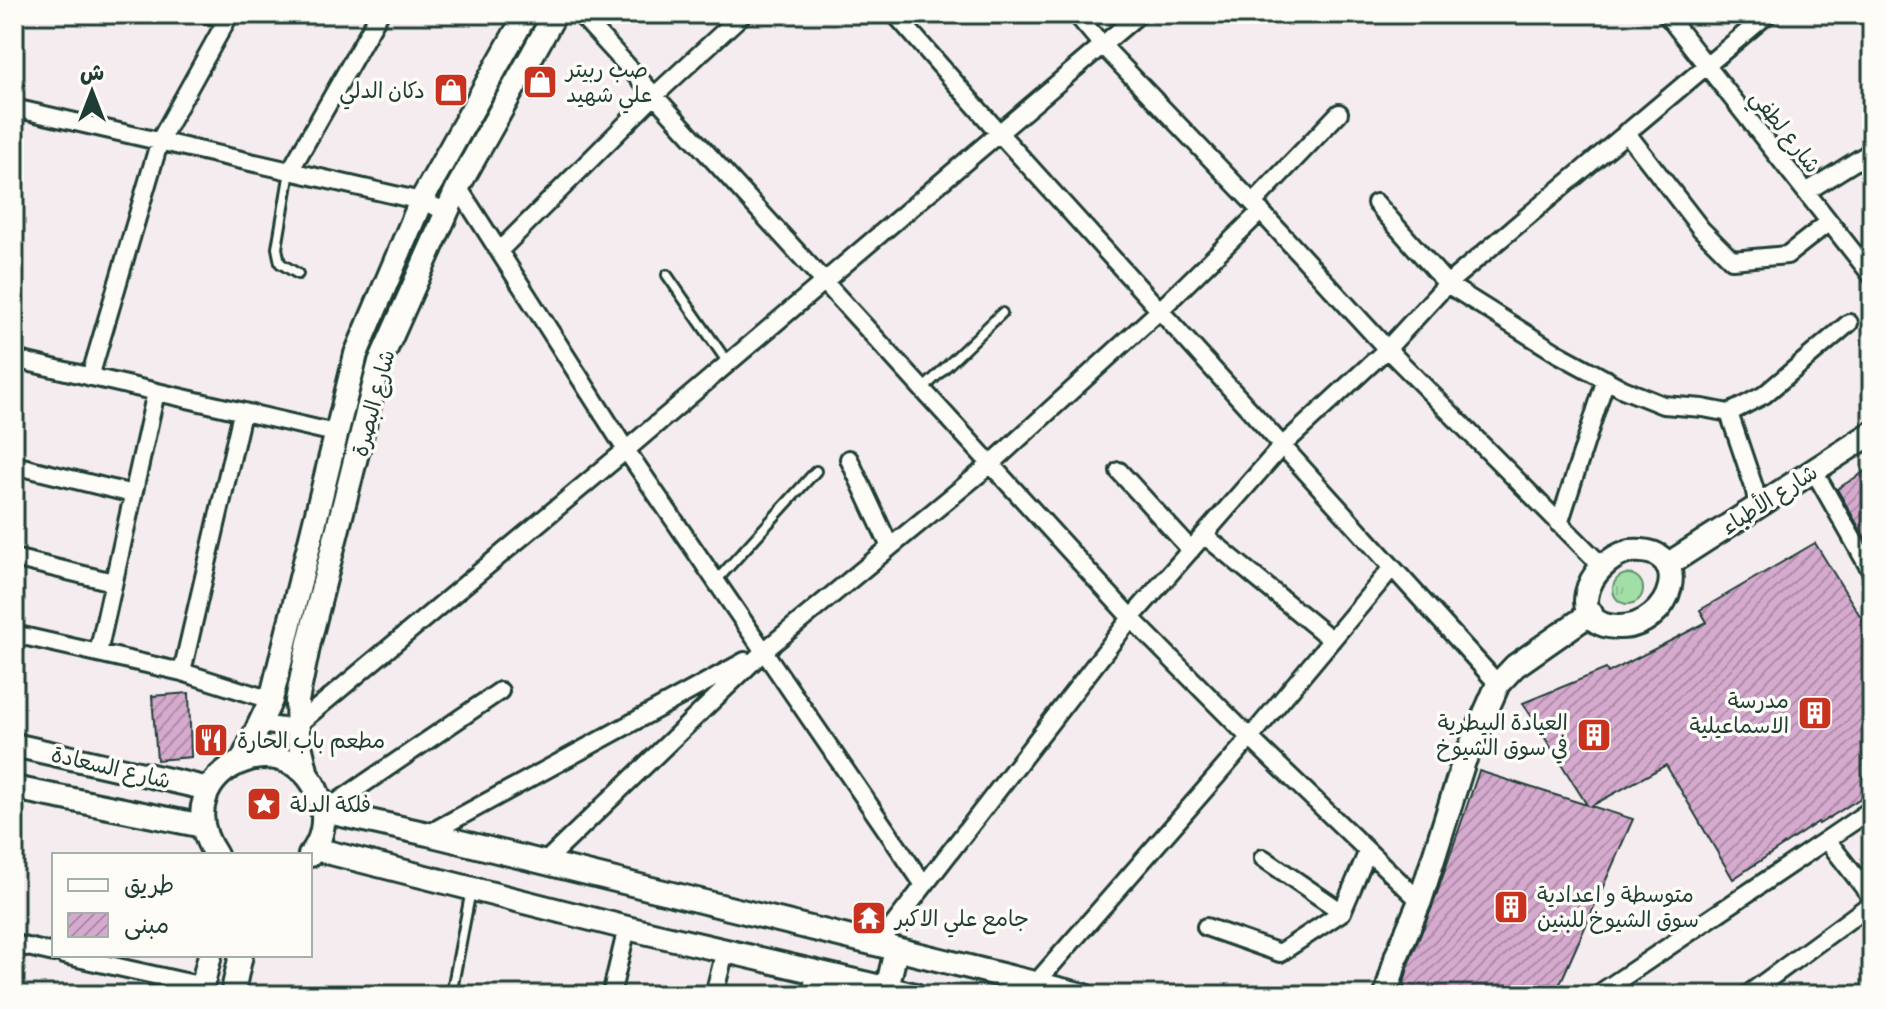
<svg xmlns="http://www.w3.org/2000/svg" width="1886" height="1009" viewBox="0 0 1886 1009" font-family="Pangolin,'Playpen Sans Arabic',sans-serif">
<defs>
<pattern id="grass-tufts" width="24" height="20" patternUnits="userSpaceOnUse" patternTransform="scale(2)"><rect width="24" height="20" fill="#a2dfa6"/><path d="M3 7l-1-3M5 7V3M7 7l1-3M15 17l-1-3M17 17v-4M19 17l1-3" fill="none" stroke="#8bc090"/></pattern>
<pattern id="building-hatch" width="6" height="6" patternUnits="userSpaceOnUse" patternTransform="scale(2)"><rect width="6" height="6" fill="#d6aace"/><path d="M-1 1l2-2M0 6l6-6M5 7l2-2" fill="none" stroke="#ad8ca8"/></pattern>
</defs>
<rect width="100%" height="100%" fill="#f5ecef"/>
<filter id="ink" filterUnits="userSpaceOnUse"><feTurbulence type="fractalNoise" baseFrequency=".0125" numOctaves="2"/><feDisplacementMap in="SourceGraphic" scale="16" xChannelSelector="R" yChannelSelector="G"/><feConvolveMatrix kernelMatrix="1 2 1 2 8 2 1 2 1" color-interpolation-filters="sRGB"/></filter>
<g filter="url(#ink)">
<!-- grass -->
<path fill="url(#grass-tufts)" stroke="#608e6d" stroke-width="2" d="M1613 589a15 15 0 1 1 30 0a15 15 0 1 1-30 0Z"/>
<!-- building -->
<path fill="url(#building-hatch)" stroke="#1f3d34" stroke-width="2" d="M1872,467V550L1837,489Z
M1815,543L1872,635V791L1819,824L1818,822L1733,879L1666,765L1591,806L1633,819L1555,995H1401L1410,960L1433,905L1479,771L1587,805L1523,703L1606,669L1608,673L1707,622L1700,610Z
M189,693L191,757L157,760L152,696Z"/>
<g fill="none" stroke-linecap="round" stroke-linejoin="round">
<!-- lane casing -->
<g stroke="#1f3d34" stroke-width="14">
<path id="lane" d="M290,171L277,248L280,263L298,274
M667,275L728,363
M923,389L1002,313
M716,581L816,471
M451,995L471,890"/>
</g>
<!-- street casing -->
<g stroke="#1f3d34" stroke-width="22">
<path id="street" d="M206,14L227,19
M580,14L1131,618L1250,738L1420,901
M895,14L1000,134L1498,684
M1076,14L1103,46L1253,203L1387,349L1602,566
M1666,14L1872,276
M14,108L421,201L446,211
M1626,132L1701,229L1732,260L1787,255L1829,222
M290,171L379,14
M458,187L626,450L924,885
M1806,192L1872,151
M1253,203L1339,113
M1376,203L1447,284L1557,353L1623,389L1663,405L1703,408L1729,413L1754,487L1758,506
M499,251L654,96L743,14
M14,359L335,433
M90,377L160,140L230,14
M1729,413L1764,395L1849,323
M849,459L890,547
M14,465L133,494
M1119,471L1191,550
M1814,471L1872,573
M1559,524L1606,379
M1204,535L1332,640
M14,558L113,582
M14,634L182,672L271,700
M98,653L156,392
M182,672L242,413
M260,724L281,727L297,725L626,450L1139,14
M324,811L500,691
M428,834L745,661
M1827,840L1872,898
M1263,858L1342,912
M545,862L764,651L991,464L1159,311L1261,211
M1206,927L1280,953L1342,912L1368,851
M14,944L54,953
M878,945L1131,618L1281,447L1387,349L1447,284L1768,14
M64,955L203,986
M1035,984L1250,738L1391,569
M611,995L627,928
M714,995L725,951
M810,995L816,972
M1597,995L1872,809
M1747,995L1872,903"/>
</g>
<!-- secondary casing -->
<g stroke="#1f3d34" stroke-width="28">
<path id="secondary" d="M1630,551C1697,545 1673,628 1618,627C1566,626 1583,564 1630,551Z
M1667,565L1872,433
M14,745L209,789
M243,759L271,700L356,354L421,201L526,14
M307,775L298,736L297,701L309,642L380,362L458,187L555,14
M14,788L203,826
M324,811L428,834L1083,995
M315,849L627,928L915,995
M216,855C159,771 296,712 321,803C326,821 322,841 310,855
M887,989L896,950
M200,995L210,955
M232,995L241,955
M1386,995L1397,955L1420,901L1464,761L1498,684L1515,666L1591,613"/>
</g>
<!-- lane -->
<use href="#lane" stroke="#fdfcf7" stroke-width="8"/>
<!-- street -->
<use href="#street" stroke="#fdfcf7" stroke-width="16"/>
<!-- secondary -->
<use href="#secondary" stroke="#fdfcf7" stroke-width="22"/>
</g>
</g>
<!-- icons -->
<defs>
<g id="shop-square" transform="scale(1.8)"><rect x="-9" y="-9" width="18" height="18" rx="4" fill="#c8321e" stroke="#fdfcf7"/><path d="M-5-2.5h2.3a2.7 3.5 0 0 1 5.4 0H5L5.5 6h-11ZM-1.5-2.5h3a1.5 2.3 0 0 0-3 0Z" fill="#fff"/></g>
<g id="building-square" transform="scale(1.8)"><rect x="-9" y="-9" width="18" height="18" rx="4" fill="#c8321e" stroke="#fdfcf7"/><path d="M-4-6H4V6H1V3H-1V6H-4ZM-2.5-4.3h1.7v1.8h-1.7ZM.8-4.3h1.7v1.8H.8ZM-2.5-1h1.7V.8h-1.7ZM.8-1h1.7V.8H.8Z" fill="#fff"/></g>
<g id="restaurant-square" transform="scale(1.8)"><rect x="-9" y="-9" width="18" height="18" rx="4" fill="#c8321e" stroke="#fdfcf7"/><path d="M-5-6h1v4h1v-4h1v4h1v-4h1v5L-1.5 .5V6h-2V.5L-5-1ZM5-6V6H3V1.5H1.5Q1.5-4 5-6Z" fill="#fff"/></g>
<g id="sight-square" transform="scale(1.8)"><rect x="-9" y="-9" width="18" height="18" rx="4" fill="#c8321e" stroke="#fdfcf7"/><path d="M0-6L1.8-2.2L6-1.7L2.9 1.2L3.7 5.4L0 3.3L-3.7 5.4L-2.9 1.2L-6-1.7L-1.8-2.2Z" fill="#fff"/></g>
<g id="temple-square" transform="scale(1.8)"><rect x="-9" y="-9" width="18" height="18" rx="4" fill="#c8321e" stroke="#fdfcf7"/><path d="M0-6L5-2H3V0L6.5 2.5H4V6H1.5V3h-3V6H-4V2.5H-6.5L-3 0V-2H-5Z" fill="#fff"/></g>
</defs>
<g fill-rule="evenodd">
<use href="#shop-square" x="540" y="82"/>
<use href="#shop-square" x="451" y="90"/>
<use href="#building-square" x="1815" y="713"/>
<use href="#building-square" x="1594" y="735"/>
<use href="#restaurant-square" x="211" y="740"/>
<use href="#sight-square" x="264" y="804"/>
<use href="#building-square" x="1511" y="907"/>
<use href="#temple-square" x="869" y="918"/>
</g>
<g text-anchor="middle" stroke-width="7" stroke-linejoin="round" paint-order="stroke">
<!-- poi labels -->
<g font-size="22" fill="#1f3d34" stroke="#fdfcf7" text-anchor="start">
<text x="566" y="77">صب ربيتر<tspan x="566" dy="25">علي شهيد</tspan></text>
<text x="425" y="98" text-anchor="end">دكان الدلي</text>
<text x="1789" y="708" text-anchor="end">مدرسة<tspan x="1789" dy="25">الاسماعيلية</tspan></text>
<text x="1568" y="730" text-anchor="end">العيادة البيطرية<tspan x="1568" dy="25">في سوق الشيوخ</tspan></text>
<text x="237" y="748">مطعم باب الحارة</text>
<text x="290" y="812">فلكة الدلة</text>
<text x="1537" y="902">متوسطة و اعدادية<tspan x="1537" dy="25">سوق الشيوخ للبنين</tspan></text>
<text x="895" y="926">جامع علي الاكبر</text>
</g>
<!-- street labels -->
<g font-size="22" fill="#1f3d34" stroke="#fdfcf7">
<text transform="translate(1786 131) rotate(52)" y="8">شارع لطفي</text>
<text transform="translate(373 403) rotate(-75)" y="8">شارع البصرة</text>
<text transform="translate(1769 499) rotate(-33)" y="8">شارع الأطباء</text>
<text transform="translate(111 767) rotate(13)" y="8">شارع السعادة</text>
</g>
</g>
<!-- margin -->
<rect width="1886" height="1009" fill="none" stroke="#fdfcf7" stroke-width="48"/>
<rect x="24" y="24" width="1838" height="961" fill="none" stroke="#1f3d34" stroke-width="3" filter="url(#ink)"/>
<!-- legend -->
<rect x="52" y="853" width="260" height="104" fill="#fdfcf7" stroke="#a4b0a9" stroke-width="2"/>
<rect x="68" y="879" width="40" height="12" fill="#fdfcf7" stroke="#a4b0a9" stroke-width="2"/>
<text x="124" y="893" font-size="24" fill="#1f3d34">طريق</text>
<rect x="68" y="913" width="40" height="24" fill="url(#building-hatch)" stroke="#a4b0a9" stroke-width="2"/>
<text x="124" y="933" font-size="24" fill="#1f3d34">مبنى</text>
<!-- north arrow -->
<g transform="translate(92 92)" stroke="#fdfcf7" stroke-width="6" paint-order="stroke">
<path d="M0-6L14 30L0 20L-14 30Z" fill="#1f3d34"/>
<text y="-12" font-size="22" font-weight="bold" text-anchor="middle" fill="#1f3d34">ش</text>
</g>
</svg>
